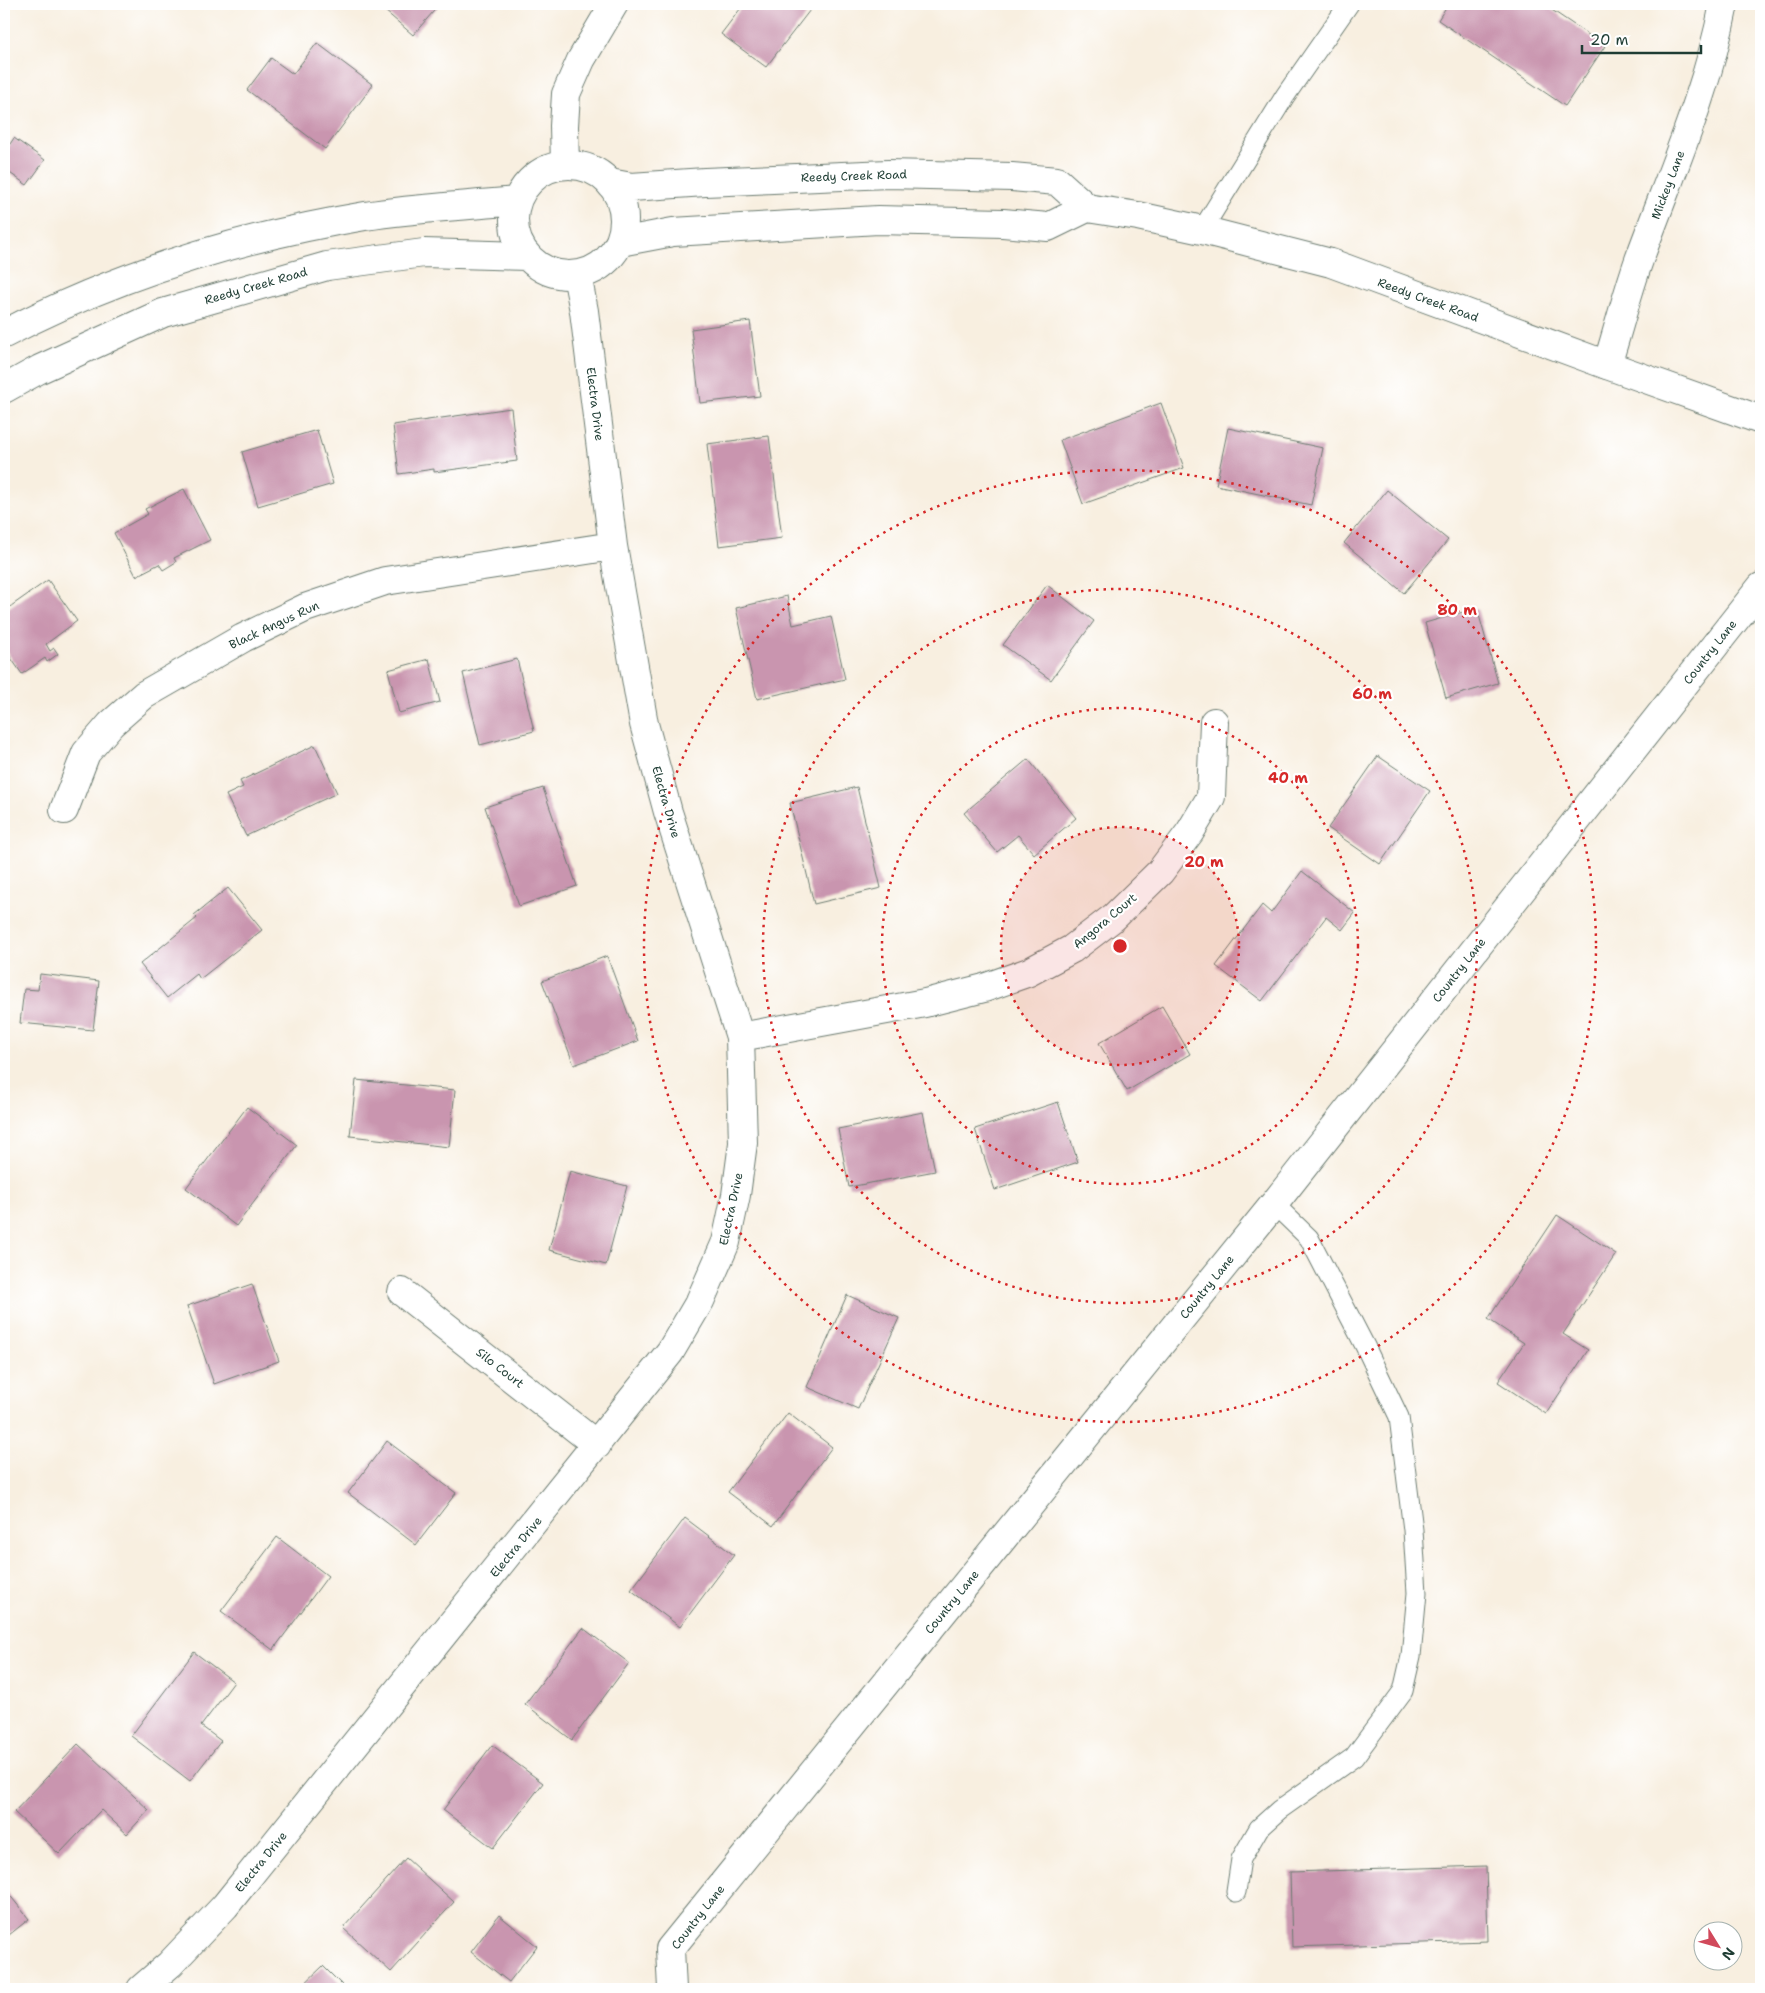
<svg xmlns="http://www.w3.org/2000/svg" width="1765" height="1993" viewBox="0 0 1765 1993" font-family="'Shantell Sans',sans-serif">
<rect width="100%" height="100%" fill="#fff"/>
<filter id="ink" filterUnits="userSpaceOnUse"><feTurbulence type="fractalNoise" baseFrequency=".02" numOctaves="2"/><feDisplacementMap in="SourceGraphic" scale="10" xChannelSelector="R" yChannelSelector="G"/><feConvolveMatrix kernelMatrix="1 2 1 2 8 2 1 2 1" color-interpolation-filters="sRGB"/></filter>
<filter id="wash" filterUnits="userSpaceOnUse"><feTurbulence type="fractalNoise" baseFrequency=".0096" numOctaves="4" result="noise"/><feDisplacementMap in="SourceGraphic" scale="20" xChannelSelector="R" yChannelSelector="G"/><feGaussianBlur stdDeviation="1.12" result="paint"/><feColorMatrix in="noise" values="0 0 0 0 0 0 0 0 0 0 0 0 0 0 0 0 0 1.4 0 .05"/><feComposite in="paint" operator="in"/></filter>
<g filter="url(#wash)">
<rect width="100%" height="100%" fill="#f8efe0"/>
<g id="blocks">
<!-- building -->
<path fill="#c995af" d="M377,4H440L413,35Z
M744,4H802L810,10L766,67L721,34Z
M1448,4H1543L1605,46L1565,106L1438,20Z
M317,43L373,85L325,149L247,90L271,58L293,74Z
M14,138L45,160L27,185L4,169V153Z
M750,321L760,396L700,403L691,329Z
M1161,403L1184,468L1083,504L1060,440Z
M511,408L517,461L434,472V469L399,474L393,425Z
M1228,428L1323,448L1311,505L1216,485Z
M317,430L333,484L258,506L242,452Z
M769,436L782,538L719,546L707,444Z
M184,489L210,540L174,558L176,562L163,570L159,564L136,576L114,533L148,514L145,509Z
M1387,490L1448,540L1404,593L1344,543Z
M48,580L77,621L46,644L50,651L54,648L58,654L47,662L45,658L22,674L4,648V611Z
M1047,585L1094,621L1051,680L1003,645Z
M787,596L793,625L831,616L845,679L757,699L736,608Z
M1477,608L1498,683L1446,698L1425,623Z
M429,659L440,702L399,713L388,670Z
M517,659L534,731L480,745L463,673Z
M315,745L337,793L246,836L226,795L243,787L240,781Z
M1378,756L1430,791L1380,864L1328,828Z
M1028,759L1076,818L1034,854L1018,835L997,852L964,813Z
M857,787L881,888L814,904L790,803Z
M543,788L577,886L519,906L485,807Z
M1302,871L1355,913L1342,930L1326,917L1262,1001L1216,966L1262,905L1271,913Z
M228,888L262,930L200,979L197,974L167,998L140,964L197,918L194,915Z
M607,956L638,1041L574,1065L542,981Z
M40,974L99,981L93,1030L20,1023L24,989L38,990Z
M1162,1006L1190,1054L1127,1091L1099,1043Z
M356,1080L455,1090L449,1147L350,1136Z
M1058,1102L1078,1162L995,1190L975,1129Z
M247,1107L297,1145L236,1226L186,1188Z
M923,1112L935,1171L849,1187L838,1129Z
M570,1171L627,1186L606,1265L549,1250Z
M1557,1215L1616,1254L1563,1334L1588,1350L1546,1414L1498,1382L1524,1343L1488,1319Z
M252,1284L279,1361L214,1384L187,1306Z
M847,1295L899,1318L858,1409L807,1387Z
M788,1413L832,1447L773,1526L728,1492Z
M387,1441L456,1493L416,1545L348,1493Z
M685,1518L734,1555L680,1627L631,1590Z
M277,1537L328,1576L273,1650L221,1611Z
M583,1628L629,1663L572,1740L525,1704Z
M194,1652L234,1682L201,1726L221,1741L190,1781L131,1736Z
M78,1744L149,1810L127,1834L101,1810L59,1854L14,1812Z
M492,1745L543,1783L493,1848L443,1810Z
M406,1858L454,1902L391,1972L343,1928Z
M1486,1866L1488,1941L1292,1947L1290,1872Z
M4,1888L29,1919L4,1939Z
M499,1915L537,1946L509,1982L471,1952Z
M323,1966L346,1989H299Z"/>
</g>
</g>
<g filter="url(#ink)">
<use href="#blocks" fill-opacity="0" stroke="#6b7b70" stroke-width="1"/>
<g fill="none" stroke-linecap="round" stroke-linejoin="round">
<!-- service casing -->
<g stroke="#6b7b70" stroke-width="21">
<path id="service" d="M1202,230L1285,96L1349,4
M1236,1892L1241,1859L1259,1828L1279,1810L1354,1757L1403,1691L1411,1656L1417,1593L1413,1530L1399,1417L1365,1346L1309,1238L1274,1204"/>
</g>
<!-- minor casing -->
<g stroke="#6b7b70" stroke-width="30">
<path id="minor" d="M565,165L564,126L566,94L581,60L614,4
M1607,365C1618,330 1627,294 1639,260C1670,175 1707,93 1724,4
M64,810L86,753L111,724L144,695L243,638L305,608L385,581L613,546
M740,1037L925,1003L984,988L1029,972L1072,949L1114,917L1160,872L1190,832L1211,797L1214,722
M402,1292L597,1445
M141,1989L170,1964L225,1906L670,1352L700,1301L726,1242L736,1195L743,1143L740,1037L668,812L644,724L613,546L584,311L577,275
M672,1989L670,1949L1274,1204L1761,587"/>
</g>
<!-- tertiary casing -->
<g stroke="#6b7b70" stroke-width="30">
<path id="tertiary" d="M514 220a55 55 0 1 1 110 0a55 55 0 1 1-110 0Z
M610,183L631,187L705,182L888,174L1012,177L1057,181L1087,208L1138,216L1202,230L1331,263L1607,365L1761,420
M620,242L673,232L878,220L1003,223L1048,227L1087,208
M4,334C116,275 240,237 365,216C414,208 466,206 515,201
M4,389L40,369L163,313L327,266L424,253L526,256"/>
</g>
<!-- service -->
<use href="#service" stroke="#fff" stroke-width="19"/>
<!-- minor -->
<use href="#minor" stroke="#fff" stroke-width="28"/>
<!-- tertiary -->
<use href="#tertiary" stroke="#fff" stroke-width="28"/>
</g>
</g>
<!-- distance rings -->
<circle cx="1120" cy="946" r="119" fill="#d62828" fill-opacity=".12"/>
<g fill="none" stroke="#d62828" stroke-width="2.5" stroke-dasharray="2.5 5">
<circle cx="1120" cy="946" r="119"/>
<circle cx="1120" cy="946" r="238"/>
<circle cx="1120" cy="946" r="357"/>
<circle cx="1120" cy="946" r="476"/>
</g>
<g text-anchor="middle" stroke-width="4.5" stroke-linejoin="round" paint-order="stroke">
<!-- street labels -->
<g font-size="12" fill="#1f3d34" stroke="#fff">
<text transform="translate(854 176) rotate(-2)" y="4">Reedy Creek Road</text>
<text transform="translate(1668 185) rotate(-69)" y="4">Mickey Lane</text>
<text transform="translate(256 286) rotate(-16)" y="4">Reedy Creek Road</text>
<text transform="translate(1428 300) rotate(20)" y="4">Reedy Creek Road</text>
<text transform="translate(595 404) rotate(83)" y="4">Electra Drive</text>
<text transform="translate(274 625) rotate(-25)" y="4">Black Angus Run</text>
<text transform="translate(1710 652) rotate(-52)" y="4">Country Lane</text>
<text transform="translate(666 802) rotate(74)" y="4">Electra Drive</text>
<text transform="translate(1105 921) rotate(-40)" y="4">Angora Court</text>
<text transform="translate(1459 970) rotate(-52)" y="4">Country Lane</text>
<text transform="translate(731 1209) rotate(-78)" y="4">Electra Drive</text>
<text transform="translate(1207 1287) rotate(-51)" y="4">Country Lane</text>
<text transform="translate(500 1368) rotate(38)" y="4">Silo Court</text>
<text transform="translate(516 1547) rotate(-51)" y="4">Electra Drive</text>
<text transform="translate(952 1602) rotate(-51)" y="4">Country Lane</text>
<text transform="translate(261 1862) rotate(-51)" y="4">Electra Drive</text>
<text transform="translate(698 1917) rotate(-52)" y="4">Country Lane</text>
</g>
</g>
<circle cx="1120" cy="946" r="8" fill="#d62828" stroke="#fff" stroke-width="2.5"/>
<g font-size="15" text-anchor="middle" font-weight="bold" fill="#d62828" stroke="#fff" stroke-width="4.5" stroke-linejoin="round" paint-order="stroke">
<text x="1457" y="615">80 m</text>
<text x="1372" y="699">60 m</text>
<text x="1288" y="783">40 m</text>
<text x="1204" y="867">20 m</text>
</g>
<!-- margin -->
<rect width="1765" height="1993" fill="none" stroke="#fff" stroke-width="20"/>
<!-- north arrow -->
<g transform="translate(1718 1946) rotate(127)"><circle r="24" fill="#ffffff" stroke="#a5b1ae"/>
<path d="M0-4L9 19L0 12L-9 19Z" fill="#d1495b"/>
<text y="-8" font-size="14" font-weight="bold" text-anchor="middle" fill="#1f3d34">N</text>
</g>
<!-- scale -->
<path d="M1582 45v8h119v-8" fill="none" stroke="#1f3d34" stroke-width="2.5"/>
<text x="1590" y="45" font-size="15" fill="#1f3d34" stroke="#ffffff" stroke-width="4" paint-order="stroke">20 m</text>
</svg>
